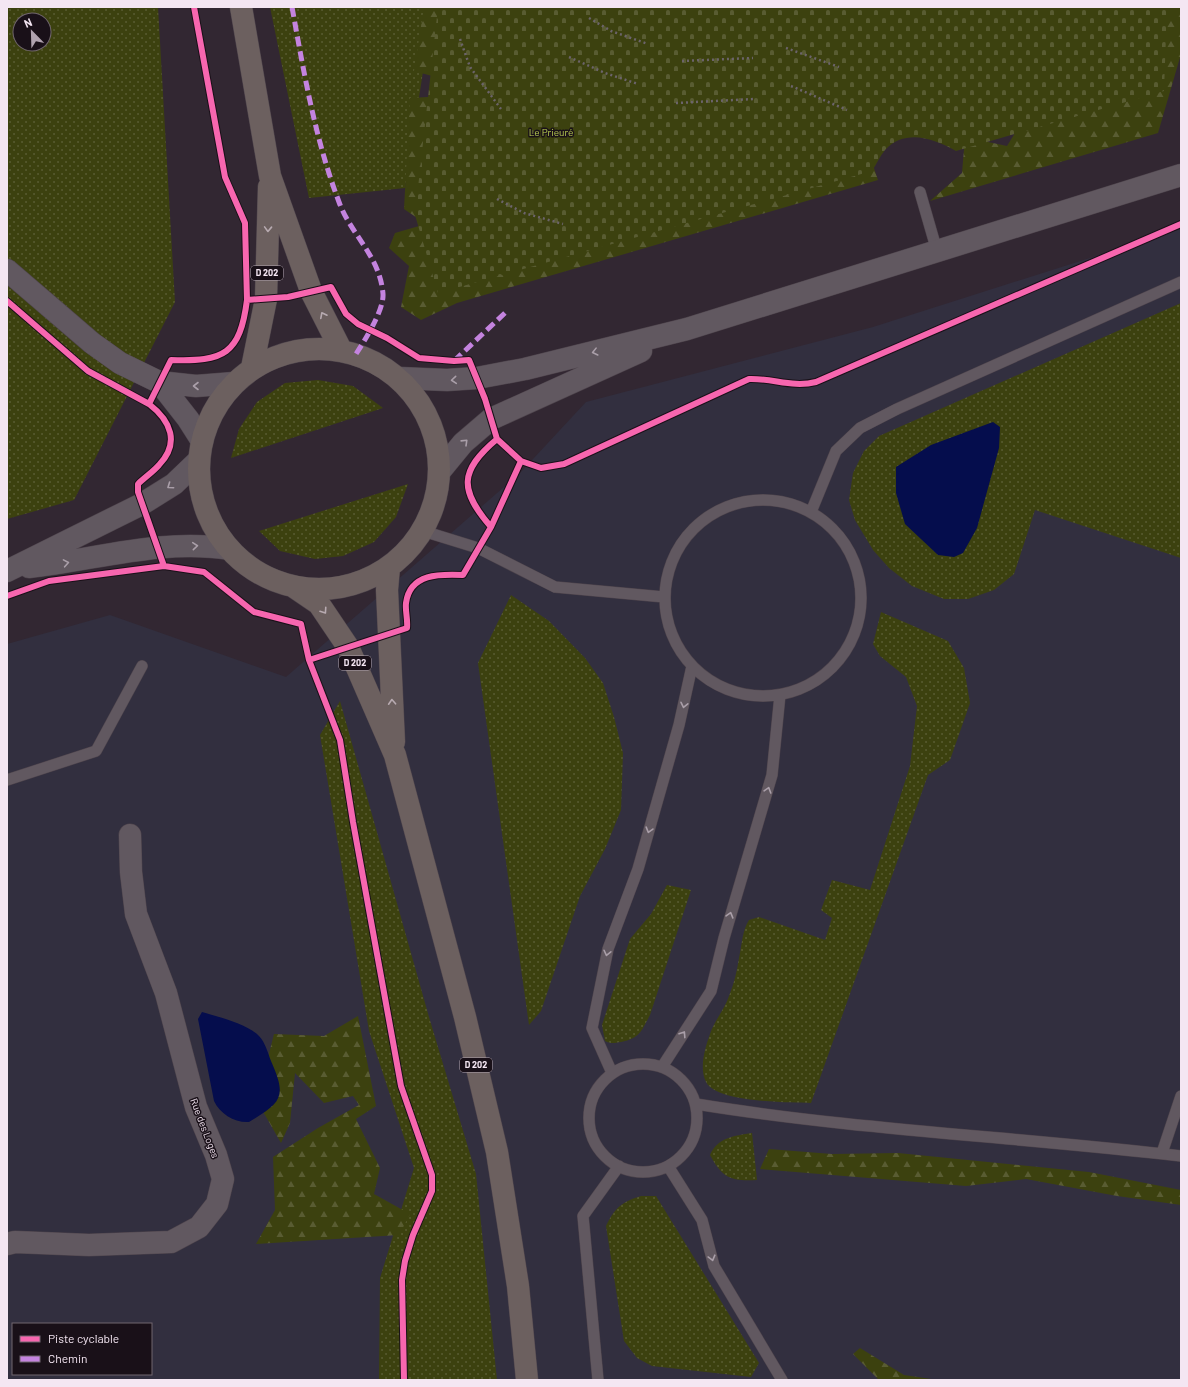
<svg xmlns="http://www.w3.org/2000/svg" width="1188" height="1387" viewBox="0 0 1188 1387" font-family="Barlow,sans-serif">
<defs>
<pattern id="grass-dots" width="8" height="8" patternUnits="userSpaceOnUse"><rect width="8" height="8" fill="#3c410f"/><path d="M2 2h.1M6 6h.1" fill="none" stroke="#595c32" stroke-width="1.8" stroke-linecap="round"/></pattern>
<pattern id="forest-firs" width="22" height="20" patternUnits="userSpaceOnUse"><rect width="22" height="20" fill="#3c410f"/><path d="M5 1l3.5 6h-7zM16 11l3.5 6h-7z" fill="#595c32"/></pattern>
<pattern id="cemetery-stones" width="16" height="16" patternUnits="userSpaceOnUse"><rect width="16" height="16" fill="#3c410f"/><path d="M2 7V4a2 2 0 0 1 4 0v3zM10 15v-3a2 2 0 0 1 4 0v3z" fill="#595c32"/></pattern>
</defs>
<rect width="100%" height="100%" fill="#322732"/>
<!-- industrial -->
<path fill="#322f3f" fill-rule="evenodd" d="M1181,229V1380H7V644L110,615L286,677L520,473L586,402L873,327ZM13,1324H151V1374H13Z"/>
<!-- grass -->
<path fill="url(#grass-dots)" fill-rule="evenodd" d="M7,7H158L175,302L74,500L7,519ZM20,20H44V44H20Z
M270,7H433L405,188L309,198Z
M1181,303V558L1035,510L1014,574L994,590L968,599H944L912,586L889,568L873,550L855,520L849,500L853,473L864,451L879,436Z
M318,380L353,386L383,408L231,458L239,429L257,402L285,383Z
M408,484L396,517L374,542L343,556L315,559L280,551L259,531Z
M511,595L549,621L585,658L603,683L614,717L623,753L621,810L605,849L580,896L541,1011L529,1025L478,663Z
M881,612L948,641L964,668L970,703L950,760L928,775L811,1103C790,1102 717,1103 706,1082C699,1068 705,1048 710,1034C714,1021 725,1009 729,996C734,984 737,971 739,958C742,945 742,931 749,920L759,917L825,940L832,918L821,910L832,880L870,890L910,766L917,706L906,677L880,656L873,644Z
M340,701L429,1017L476,1174L497,1380H379L380,1278L414,1168L369,1031L320,735Z
M667,885L691,890L650,1015C641,1032 640,1038 621,1042C614,1043 611,1044 605,1041L602,1025L630,939L651,914Z
M752,1133L757,1180C731,1181 723,1179 710,1155C718,1137 734,1136 752,1133Z
M641,1196H656L759,1363L751,1377L652,1366L637,1358L624,1341L606,1226C615,1208 621,1202 641,1196Z"/>
<!-- forest -->
<path fill="url(#forest-firs)" d="M424,7H464L450,81L414,71Z
M819,7L878,180L457,303L421,320L401,307L409,266L389,248L395,233L426,224L404,209L410,98L445,96Z
M1148,7H1181V54L1158,133L930,201L962,173L965,137L1007,146L1043,88Z
M358,1016L376,1106L356,1119L380,1168L374,1194L410,1214L399,1235L256,1244L275,1210L273,1157L318,1128L359,1105L353,1096L324,1103L295,1073L290,1123L281,1143L257,1101L274,1034L324,1036Z
M769,1149L832,1154L898,1153L1089,1172L1181,1190V1205L1117,1196L1026,1179L966,1186L760,1169Z
M860,1348L904,1375L938,1380H879L853,1354Z"/>
<!-- cemetery -->
<path fill="url(#cemetery-stones)" d="M438,7H1167L1164,91L956,151C934,139 906,128 885,150C880,156 876,165 872,171L438,293L415,215Z"/>
<!-- water -->
<path fill="#050d4d" d="M993,422L1000,427L999,448L977,528L963,553L954,557L938,555L905,524L896,493V467L931,445Z
M202,1012C218,1017 248,1024 259,1036C265,1042 268,1053 271,1061C287,1097 282,1102 249,1122C235,1123 220,1114 214,1101L198,1019Z"/>
<g fill="none" stroke-linecap="round" stroke-linejoin="round">
<!-- lane casing -->
<g stroke="#4e444c" stroke-width="12">
<path id="lane" d="M920,192L937,251
M665 598a98 98 0 1 1 196 0a98 98 0 1 1-196 0Z
M811,512L836,451L860,428L897,409L1181,282
M423,531L478,548L555,587L664,597
M7,780L96,751L142,666
M589 1118a54 54 0 1 1 108 0a54 54 0 1 1-108 0Z
M662,1067L711,991L724,938L772,775L780,695
M612,1073L592,1028L608,949L638,869L679,725L692,666
M696,1104C856,1130 1019,1137 1181,1156
M1162,1153L1181,1096
M668,1166L702,1220L714,1266L782,1380
M598,1380L583,1216L619,1166"/>
</g>
<!-- street casing -->
<g stroke="#4e444c" stroke-width="23">
<path id="street" d="M7,270L92,343L120,363L159,382L196,386L234,383
M159,382L188,419L202,441
M7,1244L15,1242L89,1245L171,1242L199,1227L217,1204L223,1179L216,1155L196,1107L166,993L136,914L131,872L130,835"/>
</g>
<!-- secondary casing -->
<g stroke="#4e444c" stroke-width="23">
<path id="secondary" d="M399,378L447,380L477,378L525,369L687,329L1181,175
M440,471L463,443L491,419L641,351
M29,567C94,560 163,538 229,549
M7,571L142,504L174,484L199,460"/>
</g>
<!-- primary casing -->
<g stroke="#4e444c" stroke-width="23">
<path id="primary" d="M241,7L270,176L311,291L341,350
M199 469a120 120 0 1 1 240 0a120 120 0 1 1-240 0Z
M252,368L266,299L269,187
M389,567L387,590L394,742
M294,587L319,604L348,647L395,755L465,1017L497,1152L518,1286L527,1380"/>
</g>
<!-- path -->
<path stroke="#6c646b" stroke-width="2.5" stroke-dasharray="2 3" stroke-linecap="butt" d="M589,18L611,31L648,44
M460,39L470,67L501,109
M786,48L839,67
M569,57L605,73L638,84
M682,61L753,58
M791,86L847,110
M676,103L754,99
M497,199L524,213L563,224"/>
<!-- lane -->
<use href="#lane" stroke="#615860" stroke-width="11"/>
<!-- street -->
<use href="#street" stroke="#615860" stroke-width="22"/>
<!-- secondary -->
<use href="#secondary" stroke="#615860" stroke-width="22"/>
<!-- primary -->
<use href="#primary" stroke="#6c605f" stroke-width="22"/>
<!-- quiet -->
<path stroke="#c483df" stroke-width="5" stroke-dasharray="10 5" stroke-linecap="butt" d="M292,7C304,73 315,139 339,202C351,235 380,256 383,294C384,310 365,340 356,354
M454,361L507,311"/>
<!-- cycleway casing -->
<g stroke="#191018" stroke-width="8">
<path id="cycleway" d="M194,7L225,177L245,223L247,300
M7,301L88,371L149,404
M497,439L521,461L541,468L564,464L749,379C773,378 792,388 816,382L1181,224
M491,527L521,461
M7,596L49,581L164,566
M309,660L301,624L254,612L204,572L164,566L138,492V484C145,477 153,472 159,465C180,443 171,421 149,404L171,360C224,362 240,354 247,300L288,297L331,287L346,314L358,324L387,338L419,358L454,361L469,360L485,399L497,439C459,471 459,490 491,527L463,575C440,574 410,573 406,603C405,611 408,619 407,628L309,660L340,740L353,822L401,1086L432,1175V1191L413,1235L405,1261L402,1280L404,1380"/>
</g>
<!-- cycleway -->
<use href="#cycleway" stroke="#f766af" stroke-width="6"/>
</g>
<!-- one-way arrows -->
<defs><path id="oneway-chevron" d="M-2-3.5L2.5 0L-2 3.5" fill="none" stroke-width="1.6" stroke-linecap="round" stroke-linejoin="round"/></defs>
<g stroke="#b7aab0">
<use href="#oneway-chevron" transform="translate(268 229) rotate(92)"/>
<use href="#oneway-chevron" transform="translate(323 315) rotate(-117)"/>
<use href="#oneway-chevron" transform="translate(324 611) rotate(56)"/>
<use href="#oneway-chevron" transform="translate(392 702) rotate(-93)"/>
</g>
<g stroke="#aa9fa9">
<use href="#oneway-chevron" transform="translate(595 352) rotate(166)"/>
<use href="#oneway-chevron" transform="translate(454 380) rotate(175)"/>
<use href="#oneway-chevron" transform="translate(196 386) rotate(-180)"/>
<use href="#oneway-chevron" transform="translate(465 442) rotate(-44)"/>
<use href="#oneway-chevron" transform="translate(170 486) rotate(145)"/>
<use href="#oneway-chevron" transform="translate(195 546) rotate(-5)"/>
<use href="#oneway-chevron" transform="translate(66 563) rotate(-10)"/>
<use href="#oneway-chevron" transform="translate(684 705) rotate(102)"/>
<use href="#oneway-chevron" transform="translate(768 790) rotate(-73)"/>
<use href="#oneway-chevron" transform="translate(649 830) rotate(106)"/>
<use href="#oneway-chevron" transform="translate(730 915) rotate(-74)"/>
<use href="#oneway-chevron" transform="translate(607 953) rotate(103)"/>
<use href="#oneway-chevron" transform="translate(683 1034) rotate(-57)"/>
<use href="#oneway-chevron" transform="translate(712 1258) rotate(75)"/>
</g>
<g text-anchor="middle" stroke-width="3" stroke-linejoin="round" paint-order="stroke">
<!-- shield labels -->
<g fill="#191018" stroke="#b2a6b1" stroke-width="1">
<rect x="251" y="266" width="32" height="14" rx="3"/>
<rect x="339" y="656" width="32" height="14" rx="3"/>
<rect x="460" y="1058" width="32" height="14" rx="3"/>
</g>
<g font-size="9" font-weight="bold" fill="#f4e6f2">
<text x="267" y="276">D 202</text>
<text x="355" y="666">D 202</text>
<text x="476" y="1068">D 202</text>
</g>
<!-- park labels -->
<g font-size="10" fill="#bfd353" stroke="#191018">
<text x="551" y="136">Le Prieuré</text>
</g>
<!-- street labels -->
<g font-size="10" fill="#f4e6f2" stroke="#191018">
<text transform="translate(205 1128) rotate(69)" y="4">Rue des Loges</text>
</g>
</g>
<!-- border -->
<rect width="1188" height="1387" fill="none" stroke="#f4e6f2" stroke-width="16"/>
<!-- legend -->
<rect x="12" y="1323" width="140" height="52" fill="#191018" stroke="#71666f"/>
<rect x="20" y="1336" width="20" height="6" fill="#f766af" stroke="#71666f"/>
<text x="48" y="1343" font-size="12" fill="#f4e6f2">Piste cyclable</text>
<rect x="20" y="1356" width="20" height="6" fill="#c483df" stroke="#71666f"/>
<text x="48" y="1363" font-size="12" fill="#f4e6f2">Chemin</text>
<!-- north arrow -->
<g transform="translate(32 32) rotate(337)"><circle r="19" fill="#191018" stroke="#71666f"/>
<path d="M0-3L7 15L0 10L-7 15Z" fill="#b0a3af"/>
<text y="-6" font-size="11" font-weight="bold" text-anchor="middle" fill="#f4e6f2">N</text>
</g>
</svg>
